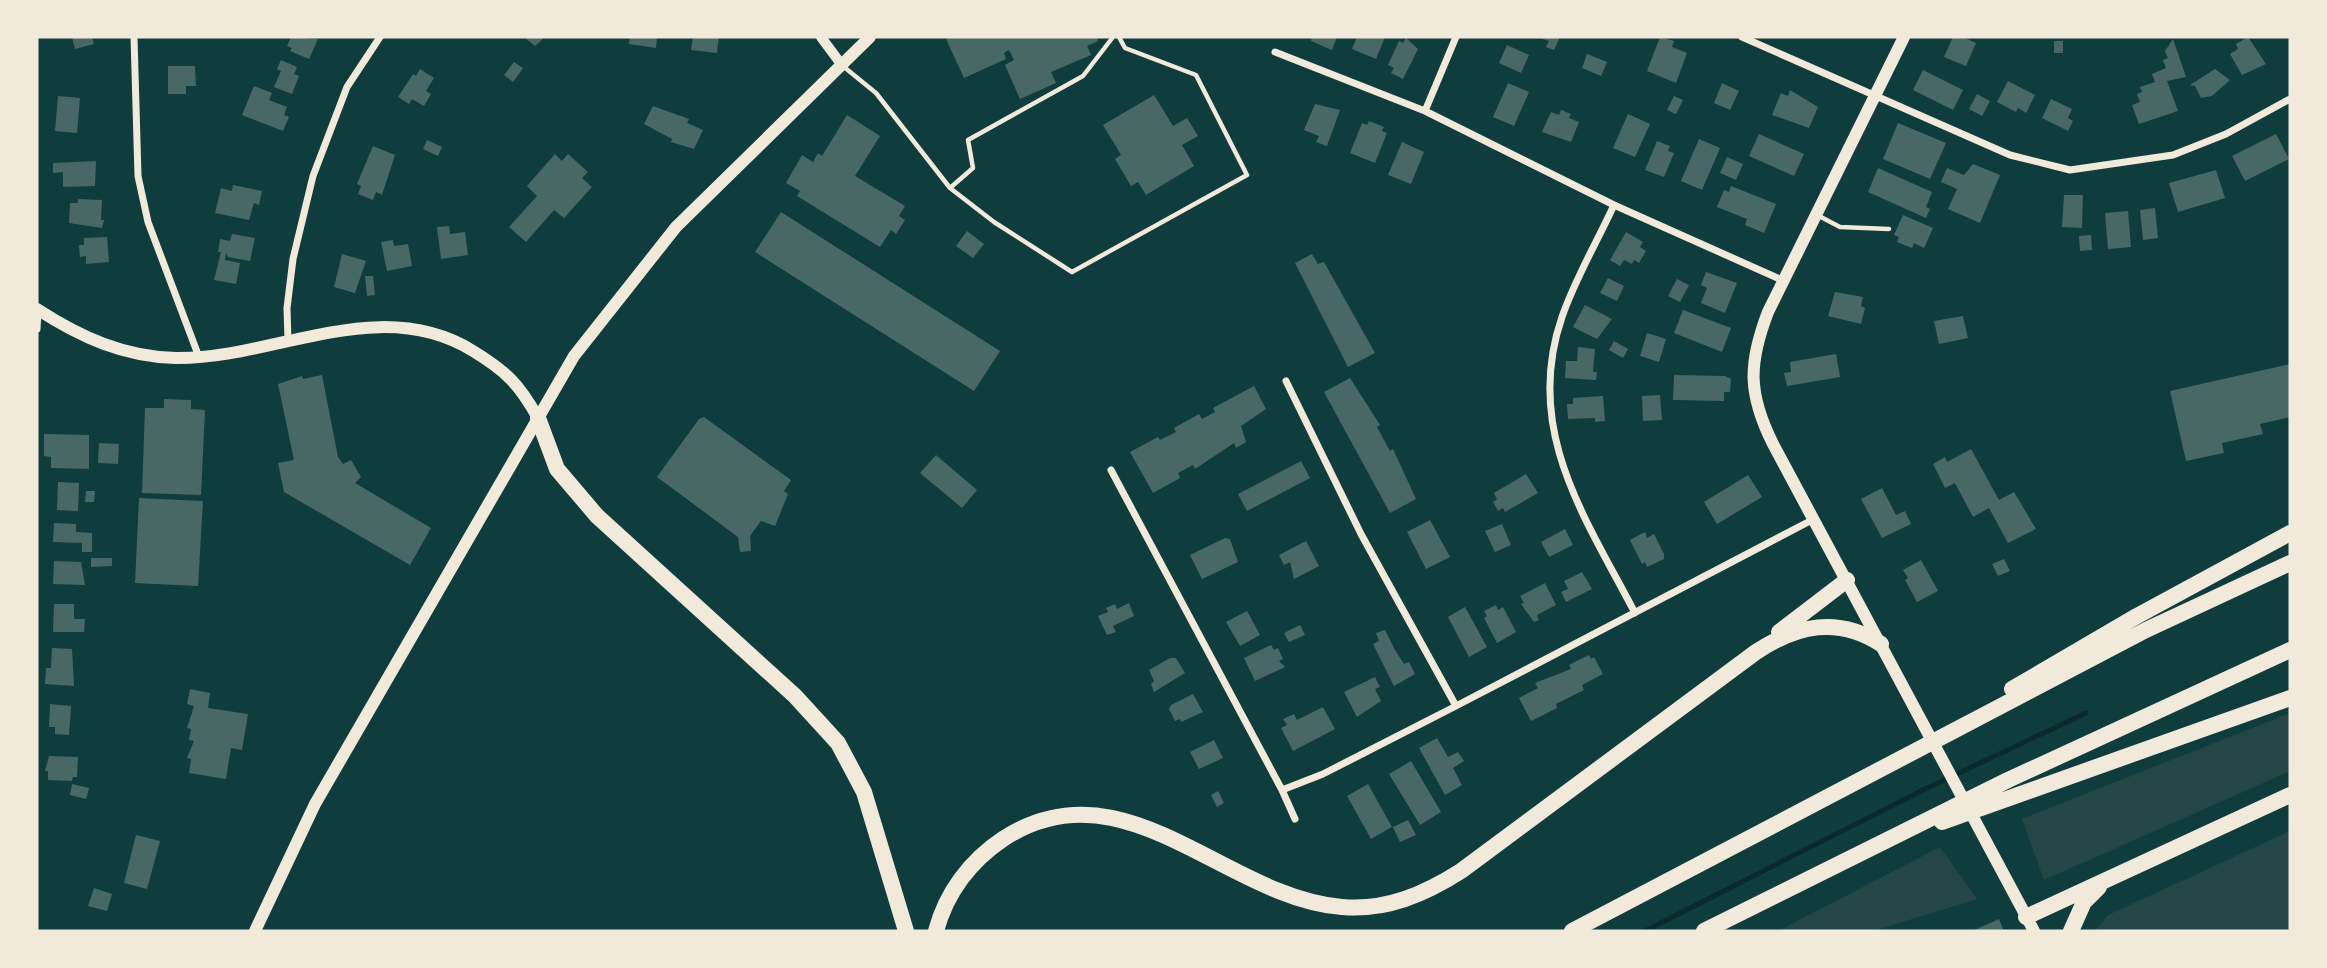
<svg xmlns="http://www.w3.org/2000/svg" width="2327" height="968" viewBox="0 0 2327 968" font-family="Montserrat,sans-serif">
<rect width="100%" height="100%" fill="#0f3d3e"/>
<!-- green -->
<path fill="#244646" d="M2290,713V771L2044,880L2022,819Z
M2290,831V931H2095L2108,915Z
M1940,847L1977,899L1873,931H1778Z"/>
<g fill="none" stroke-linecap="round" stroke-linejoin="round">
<!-- stream -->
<path stroke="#0a2a2b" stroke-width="5" d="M1645,931L1923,790L2086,713"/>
</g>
<!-- building -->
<path fill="#486865" d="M72,37H92L94,44L75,49Z
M291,37L318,39L309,59L290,51L292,48L287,46Z
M524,37H541L543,39L535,46Z
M630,37H657L656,48L629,44Z
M693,37H719L717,53L691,50Z
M951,37H1097L1098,41L1087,46L1091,55L1051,72L1056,83L1020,99L1005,65L1014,60L1009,50L1004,53L1006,59L964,78L946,39Z
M1312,37H1337L1332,50L1311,41Z
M1357,37H1385L1376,59L1352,49Z
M1537,37H1560L1554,50L1546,47L1549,41Z
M1660,37L1674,41L1672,47L1687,53L1676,83L1647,71Z
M1953,37H1963L1976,43L1966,66L1944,57Z
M2248,37L2266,64L2242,75L2230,54L2238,49L2236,44Z
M1406,38L1418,49L1403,79L1391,73L1394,68L1388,65L1399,41L1403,43Z
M2173,39L2186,77L2167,81L2178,111L2139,124L2132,105L2140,102L2137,94L2142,92L2140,87L2155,82L2152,74L2166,68L2163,60L2168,58L2165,51Z
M2054,41H2063V53H2054Z
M1507,45L1529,55L1521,73L1499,63Z
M1587,54L1607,62L1601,76L1582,68Z
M281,60L297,67L294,74L299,76L292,94L274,87L281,71L277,69Z
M514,62L523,68L513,82L504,75Z
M168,66H195L196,86H186V94H168Z
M420,69L434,78L426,91L431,94L424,106L412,99L409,104L398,97L413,74L416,76Z
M2215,69L2230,80L2212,96L2201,98L2195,86L2190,85Z
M1923,70L1963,90L1953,110L1913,90Z
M2008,81L2035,95L2026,113L2018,108L2016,112L1997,102Z
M1508,83L1529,92L1514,126L1493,117Z
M1722,83L1739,91L1730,110L1714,103Z
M254,86L272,93L269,100L287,107L284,115L289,117L283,131L242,115Z
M1790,90L1818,107L1809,128L1772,115L1781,93L1788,96Z
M1977,94L1990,101L1982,116L1969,109Z
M1154,95L1173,126L1187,118L1198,136L1182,145L1194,166L1146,195L1138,182L1131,186L1115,159L1121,155L1103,125Z
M58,96L80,98L77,133L55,131Z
M1674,96L1683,100L1676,114L1667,110Z
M2051,99L2072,109L2068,118L2073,121L2068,131L2042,118Z
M1315,104L1340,110L1327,146L1316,142L1319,136L1304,130Z
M653,106L689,119L687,123L703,130L694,149L671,142L672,139L644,124Z
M1561,110L1571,114L1569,118L1579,122L1571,142L1542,132L1551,112L1559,115Z
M1628,114L1650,124L1635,157L1613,148Z
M847,115L880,136L855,176L905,206L899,216L905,220L896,234L891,230L880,247L797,196L800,191L786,183L802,155L813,162L818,153L822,156Z
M1369,121L1384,127L1382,131L1387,133L1375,163L1350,153L1362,123L1367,125Z
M1898,123L1946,143L1930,179L1883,159Z
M1759,134L1804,154L1794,176L1749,156Z
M2276,134L2289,159L2245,181L2232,156Z
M1699,139L1720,148L1702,190L1681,181Z
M427,140L442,147L438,156L423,149Z
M1657,141L1670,146L1668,151L1674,153L1664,177L1645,170Z
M1402,142L1424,152L1411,184L1388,175Z
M373,146L395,155L382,195L376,192L373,200L358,194L361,186L357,184Z
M555,154L562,161L568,154L588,172L582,178L592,187L564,218L554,210L526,242L509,227L537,196L527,186Z
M1727,157L1743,164L1736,180L1720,173Z
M96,161L95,186L63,187V172L53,173V163Z
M1973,164L2000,175L1980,223L1948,209L1957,189L1941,182L1947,168L1964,175Z
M1878,168L1932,192L1926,207L1930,209L1926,218L1868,192Z
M2216,170L2225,198L2178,212L2169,183Z
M233,185L262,191L259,205L254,203L249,220L215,213L221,188L232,191Z
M1731,186L1776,204L1764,233L1745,225L1747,219L1717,207L1724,190L1729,192Z
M2064,195H2083L2082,228L2062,227Z
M78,199L102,200L101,220H104L102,228L69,223L70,203H78Z
M2155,208L2158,238L2143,240L2140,210Z
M2128,211L2131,247L2108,249L2105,213Z
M781,212L1000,351L974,391L755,252Z
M1903,215L1933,228L1924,248L1914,243L1912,248L1897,242L1899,237L1894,235Z
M449,226L450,234L465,232L468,255L441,259L437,227Z
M967,231L984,244L973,258L956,246Z
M1626,232L1643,242L1640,247L1646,251L1639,263L1634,260L1632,264L1624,260L1620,266L1610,260Z
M232,234L255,238L250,261L228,257L226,253L225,260L240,263L236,284L214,280L221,252H218L220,239L230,241Z
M2091,235L2092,250L2080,251L2079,236Z
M107,237L109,262L86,264V256L80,257L79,245H84V238Z
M393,240L394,246L408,244L412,266L387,271L381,242Z
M342,254L366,261L355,293L334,287Z
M1312,254L1318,264L1324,262L1375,353L1348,367L1295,263Z
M1706,272L1737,283L1725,313L1701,303L1707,288L1701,285Z
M365,276H373L375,295L367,296Z
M1608,278L1624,286L1617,301L1600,293Z
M1677,279L1689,285L1680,302L1668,296Z
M1835,292L1863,297L1861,306L1865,308L1861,324L1828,316Z
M1585,305L1612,319L1597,339L1573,327Z
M1683,310L1731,328L1722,352L1674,333Z
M1963,316L1968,338L1939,344L1934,321Z
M1647,333L1666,339L1659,362L1640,356Z
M1614,341L1628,349L1623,358L1609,350Z
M1578,347L1595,349L1593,372H1597L1596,380L1565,378L1566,361H1577Z
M1836,354L1840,377L1787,386L1784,373L1791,372L1790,362Z
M2290,364V417L2260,424L2263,434L2222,443L2224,453L2186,461L2170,391Z
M322,375L338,457L343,464L351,460L361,477L355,483L431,528L410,565L284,492L278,463L294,460L278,384L302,376L303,379Z
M1674,375L1725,376L1731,379L1730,392H1724V401L1673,400Z
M1350,378L1380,425L1377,427L1390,451L1393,449L1416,499L1390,513L1324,392Z
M1254,386L1266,409L1241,426L1246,442L1236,448L1234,443L1195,469L1193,465L1178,473L1180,478L1153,493L1130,452L1158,437L1160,440L1176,432L1174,428L1199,414L1202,419L1215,412L1213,408Z
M1660,395L1662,420L1643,421L1642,396Z
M1603,396L1605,421L1595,422V418L1568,419L1567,404H1573V398Z
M164,399L191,400V409L205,410L201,495L142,493L145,408H164Z
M704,417L791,480L784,491L788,494L775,526L761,521L750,536L751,551L740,552L738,537L657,477L699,419Z
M44,434L89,435V469L51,468V457L44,456Z
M99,443L119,444L118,464L98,463Z
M1971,449L1999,500L2014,492L2036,529L2008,543L1989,508L1973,517L1955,483L1945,488L1933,464L1945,457L1947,462Z
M936,455L977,490L962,508L920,473Z
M1301,461L1310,478L1247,511L1238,494Z
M1526,474L1538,493L1505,512L1503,508L1498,511L1493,502L1497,499L1494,493Z
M1748,475L1762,497L1717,524L1704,502Z
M58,482L79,483L78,511L57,510Z
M1882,488L1896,515L1905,511L1911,524L1882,538L1861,499Z
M86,491H95L94,502H85Z
M139,498L203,501L198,586L135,583Z
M1430,520L1450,557L1426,569L1407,532Z
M54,523L76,524V532L92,533V552H82V543L53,542Z
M1502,524L1511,545L1495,552L1485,531Z
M1565,529L1573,545L1549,557L1541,542Z
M1645,532L1647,538L1654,534L1664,554V559L1647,567L1645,562L1642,564L1630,540Z
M1225,538L1230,539L1238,562L1202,579L1190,555Z
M1306,541L1319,566L1294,579L1290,562L1284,565L1279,555Z
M91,558H112V566L91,567Z
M2004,559L2010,571L1998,576L1992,564Z
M1921,560L1938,591L1917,602L1905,580L1908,578L1903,570Z
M54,561L81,562L85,585L53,584Z
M1582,572L1592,589L1566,602L1561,592L1568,589L1564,581Z
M1545,583L1556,605L1537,615L1539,620L1534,622L1521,604L1524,603L1520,596Z
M1129,603L1134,616L1113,626L1116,632L1107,635L1098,616L1108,612L1106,608L1115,604L1117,609Z
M54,604H74V619H85L84,632H53Z
M1496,605L1498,610L1503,607L1516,632L1497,643L1484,618L1487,616L1484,611Z
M1465,607L1487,647L1469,657L1448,617Z
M1247,611L1260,635L1240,646L1226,622Z
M1300,625L1305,635L1289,642L1284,633Z
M1385,630L1395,650L1404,664L1409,662L1415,674L1394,686L1373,644L1379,641L1376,633Z
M1271,645L1274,650L1278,648L1283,659L1279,661L1285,667L1255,681L1244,658Z
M52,648L72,649L74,686L45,684L46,668H51Z
M1589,655L1591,659L1594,657L1603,674L1582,685L1584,690L1556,704L1557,708L1531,721L1519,698L1538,688L1535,683L1571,669L1569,665Z
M1170,658H1176L1185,673L1154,692L1151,684L1154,681L1149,670Z
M1375,677L1380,687L1375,689L1381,701L1357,717L1344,692Z
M190,689L210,693L208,708L248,714L242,750L231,748L226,779L189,773L191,759L187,758L194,741L189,740L191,729L187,728L194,706L187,704Z
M1193,694L1203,712L1181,722L1180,719L1175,721L1169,709L1171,705Z
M50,704L71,706L69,735L55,734V727H49Z
M1323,707L1335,729L1293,751L1281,728L1287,725L1283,719L1294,714L1297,720Z
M1437,738L1448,757L1458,752L1464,761L1453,768L1462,785L1445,795L1419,748Z
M1214,740L1223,758L1199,769L1190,752Z
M49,756L78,757L77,777H73L72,781L48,780V771H45Z
M1411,761L1441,812L1420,825L1389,774Z
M72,784L89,788L86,799L70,795Z
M1368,784L1392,827L1371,839L1347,796Z
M1218,791L1224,803L1217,807L1211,795Z
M1408,820L1416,835L1400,842L1393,827Z
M136,835L160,841L147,889L124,883Z
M94,888L112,894L107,911L88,906Z
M1999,919L2004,931H1972Z"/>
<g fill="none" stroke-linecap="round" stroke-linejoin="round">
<!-- service -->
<path stroke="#f1e9da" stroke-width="4.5" d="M844,67L876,93L950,188L994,222L1072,272L1247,175L1196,75L1125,48L1119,37
M950,188L973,168L968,140L1083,76L1113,37
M1819,216L1840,227L1889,229"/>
<!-- minor -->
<path stroke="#f1e9da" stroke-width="7" d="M134,37L138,176L148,222L199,357
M1742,37L2010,155L2070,170L2173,155L2226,134L2290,99
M1275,52L1425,111L1614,205L1782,280
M1425,111L1456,37
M1614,205C1597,242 1575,279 1562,317C1523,430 1585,517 1635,613
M37,329L38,310
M288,341L287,308L293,259L313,176L347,87L380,37
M1286,381L1361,534L1456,706
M1111,470L1282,790L1295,819
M1282,790L1323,774L1456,706L1814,519"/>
<!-- tertiary -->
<path stroke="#f1e9da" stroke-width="10" d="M821,37L841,64"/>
<!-- secondary -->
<path stroke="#f1e9da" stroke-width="12" d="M1904,37L1768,312C1748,364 1748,394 1773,444L2034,931
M37,309C80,337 124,357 176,358C276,359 379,293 473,351C506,371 519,384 538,418
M255,931L315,804L574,356L676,227L870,37"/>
<!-- motorway -->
<path stroke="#f1e9da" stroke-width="16" d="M538,418L557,469L597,516L795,696L838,743L864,792L906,931
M1779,632L1847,580
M2012,689L2137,616L2290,533
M1942,822L2290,698
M2026,917L2290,795
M936,931C946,893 970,861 1003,839C1124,760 1225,898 1342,907C1386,911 1425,894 1461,871L1756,652C1797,625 1838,616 1881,644
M1572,931L2146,630L2290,563
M1704,931L2008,780L2290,650
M2071,931L2084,902L2099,887"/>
</g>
<!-- border -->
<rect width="2327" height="968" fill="none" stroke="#f1e9da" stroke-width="77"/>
</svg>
